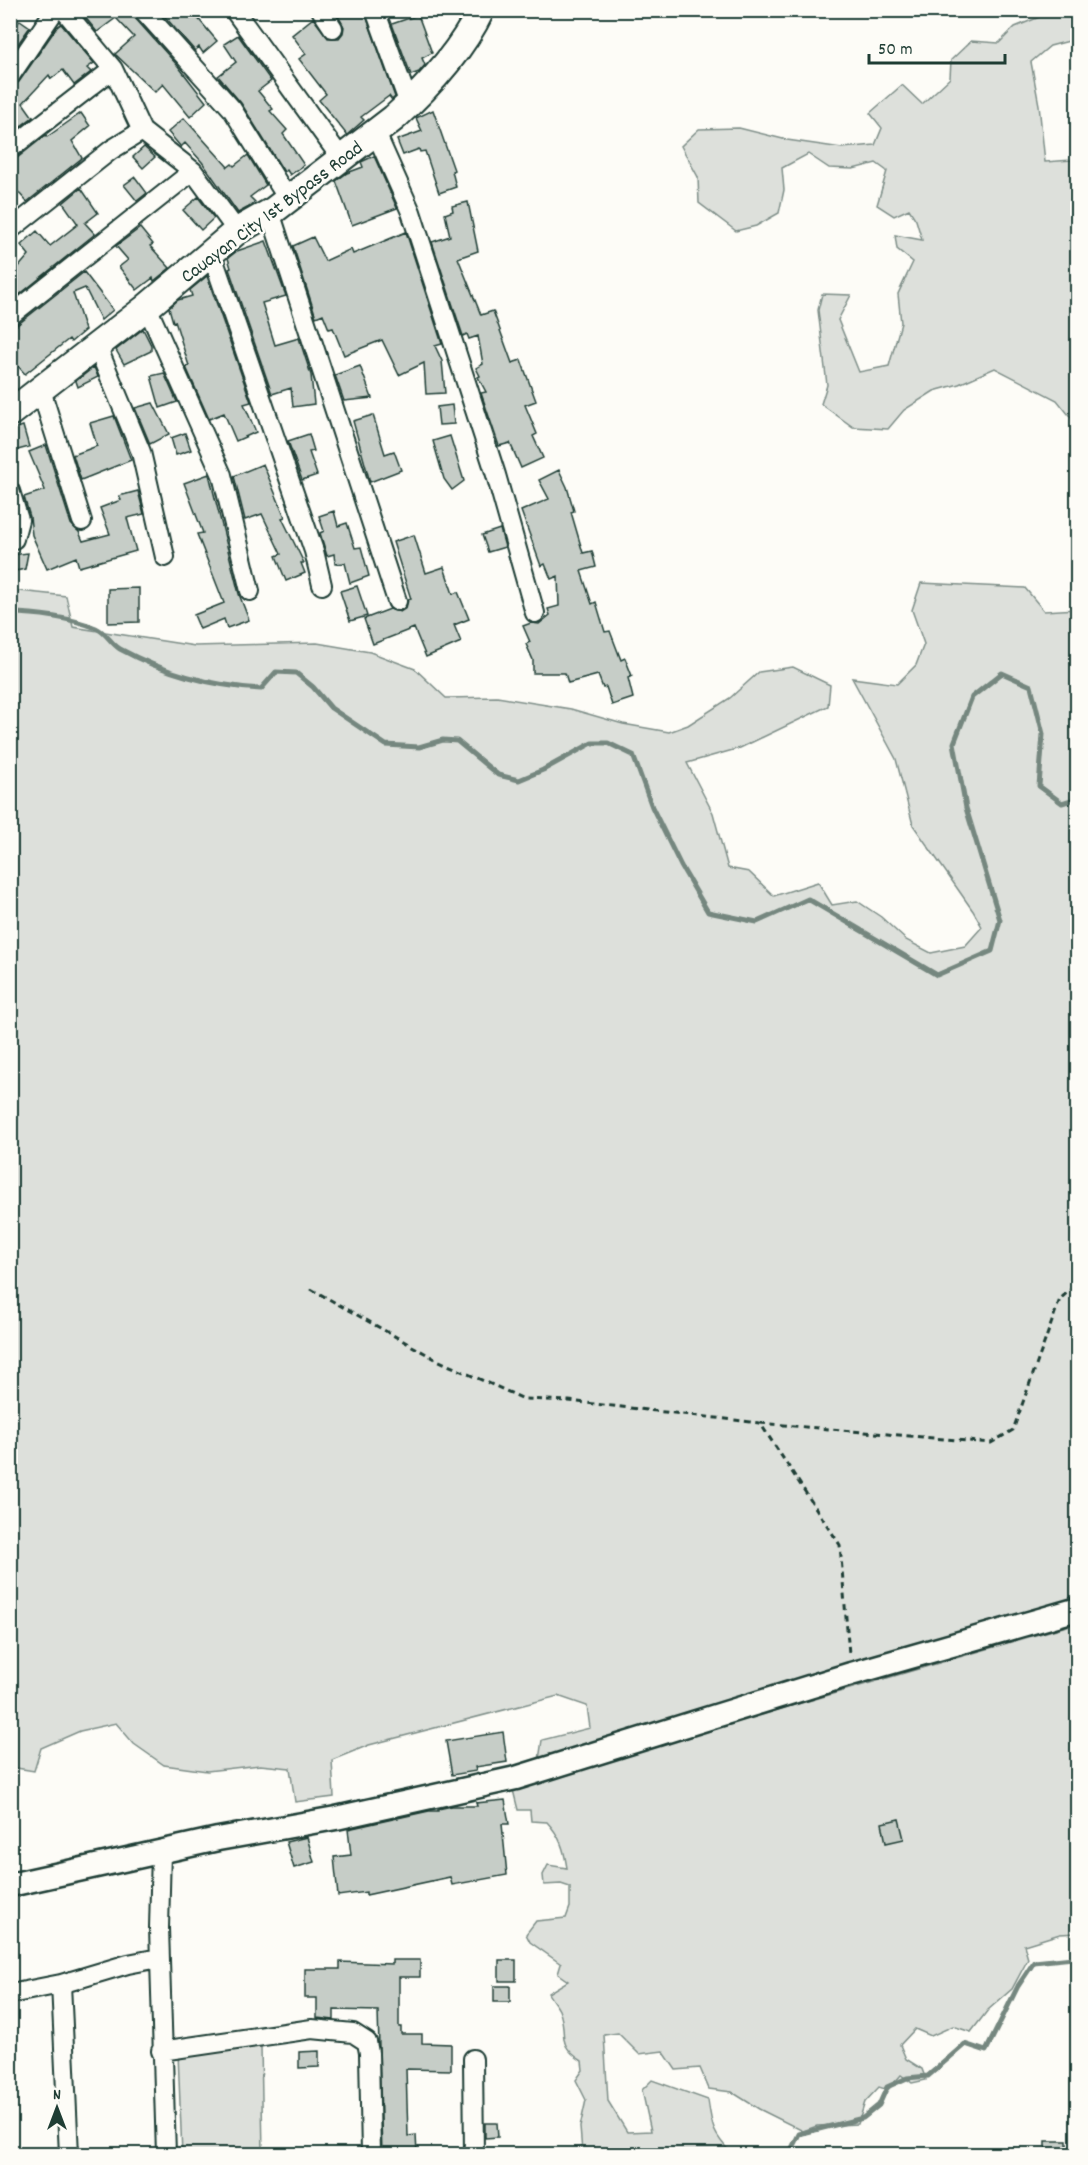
<svg xmlns="http://www.w3.org/2000/svg" width="1088" height="2165" viewBox="0 0 1088 2165" font-family="Dekko,sans-serif">
<rect width="100%" height="100%" fill="#fdfcf7"/>
<filter id="ink" filterUnits="userSpaceOnUse"><feTurbulence type="fractalNoise" baseFrequency=".0167" numOctaves="2"/><feDisplacementMap in="SourceGraphic" scale="12" xChannelSelector="R" yChannelSelector="G"/><feConvolveMatrix kernelMatrix="1 2 1 2 8 2 1 2 1" color-interpolation-filters="sRGB"/></filter>
<g filter="url(#ink)">
<!-- green -->
<path fill="#dde0db" stroke="#7e8e88" stroke-width="1.5" d="M1054,11H1077V39L1050,46L1031,62L1039,105L1045,162L1072,160L1077,156V425L1057,400L995,368L959,384L934,391L904,410L888,429L853,427L821,404L827,385L818,310L822,294L851,295L838,320L859,372L889,366L901,323L898,294L913,262L897,249L895,235L922,240L916,220L909,209L894,216L877,205L887,171L876,163L853,169L829,168L808,154L782,168L784,190L779,213L756,226L736,231L699,203L698,177L681,146L699,129L739,128L787,140L842,148L875,145L882,128L870,113L902,85L922,104L950,78L951,60L971,41L999,43L1015,27Z
M921,583L1025,588L1044,611L1077,609V1601L539,1760L542,1740L590,1728L587,1706L558,1696L369,1745L332,1760L334,1797L295,1802L290,1768L260,1765L207,1771L164,1765L134,1744L116,1723L80,1731L41,1748L34,1771L11,1767L10,590L66,596L73,627L195,646L317,643L370,652L415,669L446,698L497,697L571,709L623,724L669,732L688,725L730,698L759,672L793,667L830,685L828,706L740,748L687,763L713,813L728,868L749,872L774,896L818,882L832,905L857,901L881,917L906,940L931,953L965,946L982,927L973,911L913,825L896,759L852,678L897,684L916,665L924,644L912,610Z
M1077,1623V1933L1060,1934L1024,1945L1028,1959L1012,1989L988,2010L971,2032L953,2026L931,2036L915,2029L900,2045L906,2059L922,2069L926,2080L912,2083L901,2075L888,2090L879,2087L865,2102L858,2124L817,2126L803,2131L759,2109L732,2092L709,2089L700,2068L676,2070L663,2051L639,2054L618,2033L604,2035L608,2101L627,2132L651,2131L642,2090L652,2080L708,2100C712,2128 713,2134 732,2154H584L582,2152L580,2127L586,2100L576,2080L583,2070L582,2061C554,2043 569,2034 559,2010C556,2004 551,1999 548,1993L568,1981L558,1974L561,1964L530,1942L526,1934L536,1921L566,1918L570,1907V1887L561,1884L544,1885L543,1875L548,1865L567,1868C564,1849 560,1836 547,1822L531,1821L530,1810H518L513,1790L708,1730Z
M261,2046L263,2154H182L178,2053Z"/>
<g fill="none" stroke-linecap="round" stroke-linejoin="round">
<!-- stream -->
<path stroke="#75877f" stroke-width="5" d="M10,613C36,613 72,618 96,628C106,632 111,644 120,649C164,673 211,686 261,689L276,672L296,673L313,687L331,708L386,745L419,747L443,740L457,741L498,775L519,780L543,770L592,743H608L633,755L652,807L681,866L708,912L757,922L808,899L937,975L992,951L1000,920L966,808L954,743L972,697L1002,673L1031,686L1043,734L1039,786L1062,803L1078,798
M789,2154L799,2134L863,2118L879,2105L887,2087L907,2078L928,2076L965,2044L986,2051L1018,1986L1034,1962L1073,1958L1078,1961"/>
</g>
<!-- building -->
<path fill="#c6cdc7" stroke="#1f3d34" stroke-width="1.5" d="M132,10L135,18L178,66L206,102L190,117L163,84L155,92L115,54L134,37L116,18L97,32L80,11Z
M159,10H191L217,41L203,53L199,47L195,51Z
M335,10H364L395,97L392,100L389,96L361,117L364,120L347,135L319,100L326,94L299,59L306,54L292,35L313,18L328,38H339L343,33L344,27Z
M418,15L432,53L422,58L425,65L419,72L411,75L392,24Z
M20,20L30,27L10,55V33Z
M61,24L94,63L87,68L91,72L74,85L63,70L51,79L49,75L23,103L33,117L10,134V87L19,82L57,27Z
M238,35L271,81L258,91L273,109L270,111L287,130L283,134L304,165L290,175L287,170L284,172L241,103L218,76L236,62L224,44Z
M433,110L454,170L452,171L456,187L439,193L425,151L420,152L419,149L403,155L397,140L422,131L416,118Z
M81,113L90,126L72,141L82,158L27,202L10,183V160L17,158L46,135L47,137Z
M184,118L228,167L232,164L234,166L248,155L266,185L250,197L255,202L249,207L238,213L202,162L185,143L181,147L168,132Z
M144,147L155,157L143,168L133,157Z
M374,156L397,208L352,225L336,181L347,173L363,167L361,162Z
M135,177L147,193L137,201L124,185Z
M81,188L98,213L85,223L95,234L19,295L10,288V277L29,255L21,245L37,231L50,246L78,224L63,203Z
M198,197L214,218L201,230L183,210Z
M468,202L478,251L458,258L481,315L493,311L512,363L521,360L536,401L525,405L537,434L533,436L543,458L521,468L510,443L499,446L481,393L486,392L478,377L480,376L476,368L483,364L478,336L469,339L467,334L463,336L432,242L450,236L445,214L453,211L452,206Z
M140,228L153,244L150,246L170,268L154,281L153,278L137,290L119,267L128,260L116,246Z
M406,232L442,344L435,346L442,361L445,393L426,394L424,363L399,375L382,340L344,355L333,328L329,329L323,314L316,317L293,246L313,237L325,261L351,249L353,254Z
M266,241L286,296L262,303L275,345L299,338L311,375L314,404L293,407L291,388L272,394L229,269L231,268L228,258L237,251Z
M84,272L113,310L101,320L85,288L73,293L85,330L71,342L69,339L25,374L10,357V327L17,325Z
M207,276L251,402L244,404L256,432L236,441L224,413L209,419L186,367L189,366L175,321L173,322L169,308L178,300L192,296L190,290Z
M143,329L151,345V351L124,364L116,350Z
M360,366L372,398L344,401L335,375Z
M94,367L98,377L78,387L76,381Z
M164,373L177,402L160,408L151,376Z
M153,403L169,434L150,444L135,408Z
M452,405L454,424L439,425L437,407Z
M373,415L385,454L394,451L401,470L370,482L353,421Z
M114,416L131,460L81,480L73,455L97,446L90,423Z
M23,426L29,447L10,452V430Z
M185,433L191,450L176,455L171,438Z
M309,434L314,451L309,452L317,475L302,480L288,441Z
M450,436L464,481L452,490L444,479L433,441Z
M46,445L71,524L79,532L83,541L110,534L100,508L121,500L119,496L138,491L144,514L127,518L136,551L79,567L76,557L47,569L32,535L30,517L24,497L45,490L29,452Z
M263,464L285,517L282,518L304,563H301L305,573L286,581L276,556L281,554L262,514L245,520L234,476Z
M559,470L567,487L574,511L571,512L583,553L592,551L596,567L581,571L592,604L596,602L605,632L610,631L621,660L625,658L632,676L628,678L633,698L612,705L606,687L603,688L598,675L568,683L565,673H533V660L526,644L530,642L523,626L531,623L539,624L550,615L548,609L559,606L558,576L551,579L545,564L541,566L521,511L549,499L539,480Z
M209,474L239,594L249,620L227,628L224,619L200,629L194,615L224,603L197,534L203,533L184,483Z
M334,511L338,526L347,523L355,548L361,547L369,576L350,583L345,563L335,564L334,554L327,556L320,533L324,531L319,516Z
M500,529L505,547L488,552L482,535Z
M414,535L426,573L444,567L453,594L458,592L469,619L454,625L461,642L426,657L414,628L373,644L364,619L390,609L400,612L406,608L408,600L411,599L393,542Z
M28,553L25,569L10,572V555Z
M357,586L367,616L350,621L340,591Z
M139,588V622L108,623V589Z
M503,1732L507,1762L475,1767L476,1771L452,1775L446,1741Z
M505,1800L509,1824H502L507,1875L452,1885L450,1877L366,1895V1892L338,1896L334,1857L351,1855L348,1829L429,1811H438V1809L452,1806H477L476,1803Z
M899,1819L904,1839L886,1843L882,1823Z
M307,1837L314,1862L294,1868L286,1842Z
M392,1960H420V1977H399V2027H401V2034H422V2043L451,2044V2070L406,2069L408,2136L416,2135L417,2154H382L378,2011L334,2010V2020L317,2018V1998H305V1969H340V1962L392,1964Z
M499,1960H516V1981H499Z
M494,1986H510V2002H494Z
M319,2051V2067L299,2068V2052Z
M485,2123H497L498,2137L485,2138Z
M1046,2141H1067V2154H1046Z"/>
<g fill="none" stroke-linecap="round" stroke-linejoin="round">
<!-- minor casing -->
<g stroke="#1f3d34" stroke-width="22">
<path id="minor" d="M64,10L113,69L142,131L193,171L237,231
M143,10L232,109L288,199
M234,10L341,158
M321,10L333,28
M375,10L409,104
M10,76L55,10
M375,131L411,212L496,475L535,613
M10,149L113,69
M270,212L397,601
M10,230L111,150L142,131
M211,252L314,551L322,585
M147,307L222,475L250,591
M10,316L193,171
M97,346L141,452L165,557
M41,390L82,521
M10,491L19,520L14,539
M161,1852L159,1928L166,2154
M61,1984L69,2154
M10,1994L61,1984L128,1964L159,1958
M161,2051L312,2029L353,2033L367,2042L369,2053L371,2154
M473,2059L474,2154"/>
</g>
<!-- tertiary casing -->
<g stroke="#1f3d34" stroke-width="27">
<path id="tertiary" d="M10,1885L218,1839L336,1818L516,1778L851,1674L1078,1609"/>
</g>
<!-- secondary casing -->
<g stroke="#1f3d34" stroke-width="30">
<path id="secondary" d="M10,413L147,307L237,231L274,210L394,118C426,89 462,50 481,10"/>
</g>
<!-- path -->
<path stroke="#1f3d34" stroke-width="3" stroke-dasharray="6 4.5" stroke-linecap="butt" d="M311,1289L437,1360L524,1399L569,1401L760,1423L840,1545L849,1654
M760,1423L991,1443L1013,1430L1060,1299L1078,1283"/>
<!-- minor -->
<use href="#minor" stroke="#fdfcf7" stroke-width="18"/>
<!-- tertiary -->
<use href="#tertiary" stroke="#fdfcf7" stroke-width="22"/>
<!-- secondary -->
<use href="#secondary" stroke="#fdfcf7" stroke-width="26"/>
</g>
</g>
<g text-anchor="middle" stroke-width="5" stroke-linejoin="round" paint-order="stroke">
<!-- street labels -->
<g font-size="20" fill="#1f3d34" stroke="#fdfcf7">
<text transform="translate(271 211) rotate(-37)" y="7">Cauayan City 1st Bypass Road</text>
</g>
</g>
<!-- margin -->
<rect width="1088" height="2165" fill="none" stroke="#fdfcf7" stroke-width="36"/>
<rect x="18" y="18" width="1052" height="2129" fill="none" stroke="#1f3d34" stroke-width="2" filter="url(#ink)"/>
<!-- north arrow -->
<g transform="translate(57 2108)" stroke="#fdfcf7" stroke-width="4.5" paint-order="stroke">
<path d="M0-4.5L10 22L0 15L-10 22Z" fill="#1f3d34"/>
<text y="-9" font-size="16" font-weight="bold" text-anchor="middle" fill="#1f3d34">N</text>
</g>
<!-- scale -->
<path d="M869 54v9h136v-9" fill="none" stroke="#1f3d34" stroke-width="3"/>
<text x="878" y="54" font-size="18" fill="#1f3d34" stroke="#fdfcf7" stroke-width="4.5" paint-order="stroke">50 m</text>
</svg>
